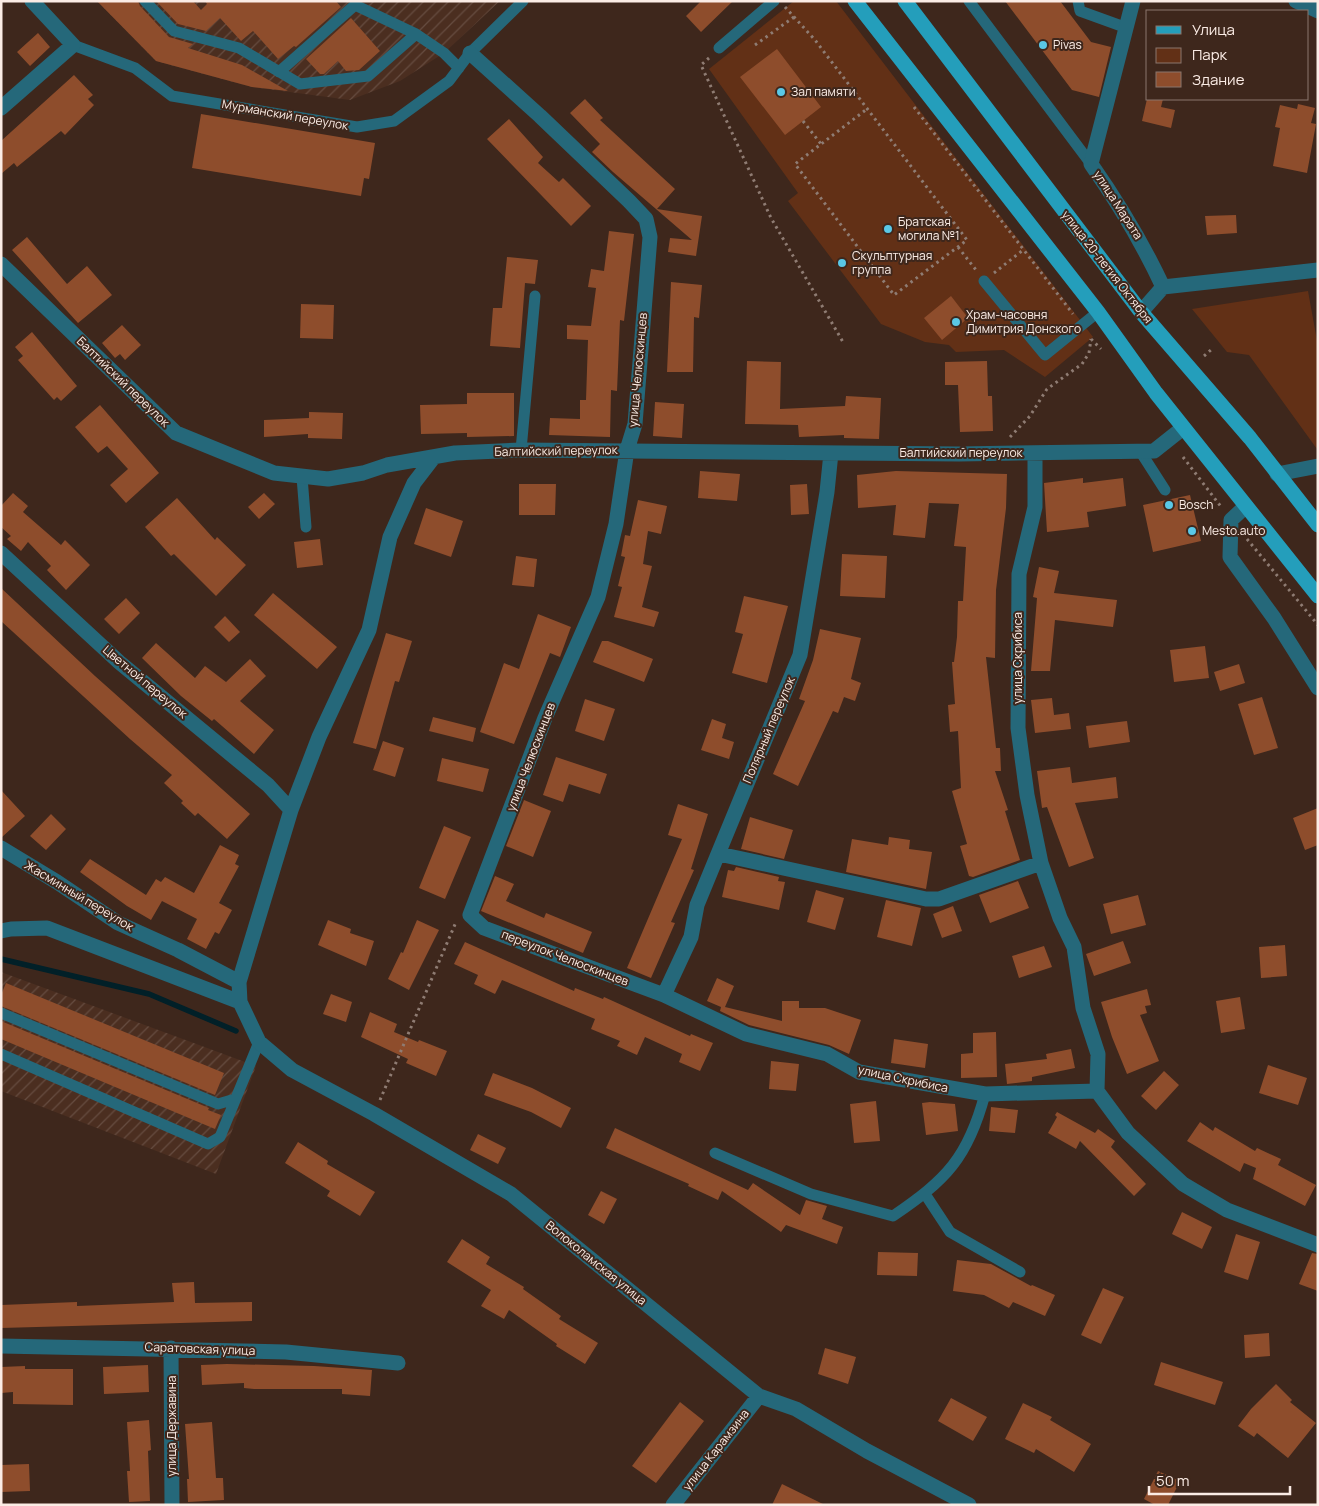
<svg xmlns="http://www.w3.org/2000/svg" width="1319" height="1506" viewBox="0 0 1319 1506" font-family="Manrope,sans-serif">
<defs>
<pattern id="industrial-furrows" width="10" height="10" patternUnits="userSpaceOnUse" patternTransform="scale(1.25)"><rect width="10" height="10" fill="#4b2e20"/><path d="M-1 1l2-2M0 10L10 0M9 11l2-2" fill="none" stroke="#664c40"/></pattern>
</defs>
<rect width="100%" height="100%" fill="#3e271c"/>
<!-- industrial -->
<path fill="url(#industrial-furrows)" d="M97,1H500L444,53L400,81L350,100L252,87L156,61Z
M1,972L256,1066L216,1174L1,1091Z"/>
<!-- park -->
<path fill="#623016" d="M794,1H836L1093,337L1045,377L1004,350L956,352L949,345L925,342L881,324L788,201L798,193L709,69Z
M1308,291L1318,346L1317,449L1249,355L1227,352L1192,309Z"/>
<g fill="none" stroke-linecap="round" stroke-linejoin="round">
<!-- stream -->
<path stroke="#012028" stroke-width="5.5" d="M1,959L149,994L236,1031"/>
</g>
<!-- building -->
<path fill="#8e4d2c" d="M97,1H138L140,6L169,37L193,44L188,48L242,65L288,91L252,87L156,61Z
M156,1H193L201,10L207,4L205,1H336L341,7L296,47L294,46L278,59L253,31L241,41L220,18L206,31L178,24Z
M701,1H733L701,32L686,16Z
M1005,1H1060L1091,42L1111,47L1099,97L1072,90Z
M351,18L380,51L359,70L346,71L338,61L324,74H320L306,59Z
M38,33L50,47L30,66L17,52Z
M777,49L821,107L785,135L740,77Z
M74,75L93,95L88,99L94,105L65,135L61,131L17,167L14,163L1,174V141Z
M585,99L603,118L600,120L675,189L657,209L702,216L696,256L668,252L670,238L692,240L613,172L592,152L600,144L570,113Z
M1147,99H1163L1161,107L1175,110L1171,128L1142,121Z
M1298,104L1315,108L1311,123L1316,124L1307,173L1273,166L1280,128L1275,127L1280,105L1297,109Z
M201,114L375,143L369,179L364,178L361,196L192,168Z
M509,119L543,157L538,163L559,182L563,178L591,206L571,226L487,139Z
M1236,215L1237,233L1207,235L1205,216Z
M609,231L634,234L624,321L620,320L617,391L611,390L610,437L549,435L550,418L580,419V400H586L588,340L567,339V325L591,326L596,288L588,287L591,269L604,271Z
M27,237L67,284L87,266L112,295L78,323L12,250Z
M507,257L538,260L535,284L525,283L520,348L490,346L493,308H502Z
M671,282L702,285L699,318L694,317L693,372H667Z
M951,296L968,318L942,340L924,318Z
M301,304L334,305L333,339L300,338Z
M122,325L141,345L125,360L120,354L115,358L102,343Z
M32,332L77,386L61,401L57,397L54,400L18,360L23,356L15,347Z
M747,361L781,362L780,409L845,406L846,396L881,398L879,439L844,438V435L799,437L798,425L745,424Z
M987,361L988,396H992L993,431L960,432L958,385H945V362Z
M467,393H514V436L467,437V433L421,434L420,405L467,404Z
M655,402L684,404L682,438L653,436Z
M100,405L159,473L126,503L110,485L128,469L107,446L98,453L75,427Z
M309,412L343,413L342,439L308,438V434L264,437V420L309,418Z
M700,471L740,474L737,501L698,498Z
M896,471L1007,474L1006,508L996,590L995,658L986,657L996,748H1000L1001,771H995L1008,810L1005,811L1020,860L973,877L969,876L960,846L967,844L952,791L961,788L958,731L950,732L948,705L955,704L952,662H954L957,637L958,601H963L966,547L954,546L959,504L929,503L925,538L893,535L896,505L858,508L857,475Z
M1083,478V483L1123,478L1126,506L1087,512L1089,527L1047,532L1044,483Z
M519,484H556L555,515H519Z
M807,484L809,514L791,515L790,485Z
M13,493L28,506L23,512L61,545L65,540L90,565L66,590L47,570L51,566L28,542L21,551L7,539L11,536L1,527V506Z
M264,493L275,504L259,519L248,507Z
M1190,495L1201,541L1153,552L1143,505Z
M177,498L215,540L217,537L246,565L216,596L174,554L171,556L145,527Z
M638,500L667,506L661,534L648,531L643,564L652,566L642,607L659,612L654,627L614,617L622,587L618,586L625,557L621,556L625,535L630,536Z
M426,508L463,521L451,557L414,544Z
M320,539L323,565L297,568L294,542Z
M842,554L887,556L885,598L840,596Z
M516,556L537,559L534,587L512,585Z
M1039,567L1059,571L1054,593L1117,600L1113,627L1055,620L1050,671H1031L1037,598L1033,597Z
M1,588L95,676L250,814L227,839L198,813L195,816L181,803L183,801L164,783L172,775L130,739L1,621Z
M273,593L337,647L317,669L254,615Z
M744,596L788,606L767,683L732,673L743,634L735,632Z
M126,598L140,613L119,634L104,619Z
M538,614L571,627L560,657L550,653L514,744L480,732L504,663L519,669Z
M225,616L240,632L229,642L214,627Z
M820,629L861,638L851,679L861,683L855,701L844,697L838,713L833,711L798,786L773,774L805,701L799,699L813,660Z
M386,633L412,641L399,682L395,681L376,749L353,743Z
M602,641H608L653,659L644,682L593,662Z
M156,643L195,678L205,666L226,682L250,659L266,676L240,701L274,730L254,754L214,719L212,721L181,696L142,658Z
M1205,646L1209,678L1174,682L1170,650Z
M1239,664L1245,683L1220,691L1214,672Z
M1262,697L1278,748L1254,755L1238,704Z
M1052,698L1054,715L1069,713L1071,729L1035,733L1031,700Z
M585,699L615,709L604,741L575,731Z
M433,717L476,728L473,742L429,731Z
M712,719L726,724L722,738L734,742L729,759L701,750Z
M1127,721L1130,742L1089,748L1086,726Z
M383,741L404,748L395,777L373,770Z
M556,757L607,774L600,794L569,784L563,802L543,795Z
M442,758L489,769L483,792L437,781Z
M1070,767L1072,783L1116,777L1118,798L1075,803L1094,858L1069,867L1047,807L1042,808L1037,771Z
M1,790L25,816L1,838Z
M524,800L551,811L533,857L506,846Z
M678,804L708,814L691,869L694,870L671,922L675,923L651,978L627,968L682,839L668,835Z
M1318,808V845L1305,850L1293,818Z
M51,814L66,829L46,850L30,836Z
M750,817L793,830L784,859L741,849Z
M444,826L471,837L445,899L419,888Z
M889,837L910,840L909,849L932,852L926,889L846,872L852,839L888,845Z
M220,845L239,855L235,864L239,866L219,903L232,910L219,934L215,932L206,949L187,939L197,919L162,901L151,920L127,906L80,872L90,859L146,895L156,879L161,882L165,877L194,893Z
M736,867L779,877L778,881L785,882L779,910L722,897L728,870L734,871Z
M495,876L514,884L506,901L544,918L546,913L592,932L583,953L481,911Z
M1018,881L1029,908L990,923L979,895Z
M816,890L844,898L835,930L807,922Z
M1138,895L1146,925L1111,934L1103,904Z
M886,900L921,908L912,946L877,937Z
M953,906L962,931L942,938L933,914Z
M328,920L351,929L350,933L374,941L366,966L318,945Z
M417,920L439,930L409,990L388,979L401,952L403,953Z
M1123,941L1131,963L1094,976L1086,954Z
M465,942L574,991L575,988L603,999L604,997L690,1036L691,1034L713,1043L700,1071L679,1062L682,1054L645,1037L637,1055L617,1046L620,1041L591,1029L595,1019L502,980L495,994L474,984L478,975L454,964Z
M1285,945L1287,976L1261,978L1259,947Z
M1044,946L1052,967L1019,978L1012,956Z
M717,978L734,986L725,1007L782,1021V1001H799V1008H825L861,1020L849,1054L829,1045L749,1025L720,1011L721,1007L707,1001Z
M6,983L224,1073L215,1095L1,1006V995Z
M1147,989L1151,1005L1145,1006L1147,1013L1140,1015L1159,1061L1127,1074L1112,1037L1101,1002Z
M331,994L352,1002L346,1022L323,1014Z
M1240,997L1245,1029L1221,1033L1216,1001Z
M370,1012L397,1024L394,1032L418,1042L419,1040L447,1051L436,1076L406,1063L408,1059L361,1037Z
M1,1021L209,1108L208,1110L221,1115L215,1129L1,1039Z
M996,1032L997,1077L961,1078V1054L973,1053V1033Z
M894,1039L928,1044L925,1068L891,1063Z
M1071,1049L1075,1068L1032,1077V1081L1007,1084L1005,1064L1047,1059L1046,1054Z
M771,1061L799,1064L796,1091L769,1089Z
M1268,1065L1307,1078L1298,1105L1259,1093Z
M1164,1071L1179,1085L1156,1110L1141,1096Z
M493,1073L532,1088L571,1108L561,1128L531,1112L484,1095Z
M876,1101L880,1141L854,1143L850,1104Z
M930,1102L955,1104L958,1131L926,1135L922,1103Z
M991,1107L1018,1110L1015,1133L989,1131Z
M1057,1112L1095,1133L1098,1129L1115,1141L1111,1147L1146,1184L1134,1196L1080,1141L1076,1149L1048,1133L1057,1117L1055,1115Z
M1200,1122L1213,1131L1215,1127L1255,1151L1257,1148L1281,1159L1278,1165L1316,1185L1305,1206L1253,1179L1256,1168L1244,1163L1240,1172L1187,1141Z
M615,1128L748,1190L753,1183L800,1215L806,1200L827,1206L822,1219L843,1227L837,1244L786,1225L781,1232L722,1191L718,1200L688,1186L689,1184L606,1148Z
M478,1134L506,1148L498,1164L470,1150Z
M298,1142L328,1161L327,1164L375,1192L360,1216L327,1196L330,1191L285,1163Z
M601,1191L617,1199L604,1224L588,1215Z
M1182,1212L1212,1227L1202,1249L1172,1234Z
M1236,1234L1260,1242L1248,1280L1224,1272Z
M462,1239L490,1257L486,1264L524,1287L523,1289L561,1316L559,1319L598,1343L585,1364L556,1346L557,1344L509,1310L504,1319L481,1306L491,1290L447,1262Z
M878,1252L918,1253L917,1276L877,1275Z
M1312,1253L1318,1254V1291L1299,1284Z
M957,1260L991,1264L1031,1286L1032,1285L1055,1295L1045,1316L1013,1302L1009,1308L984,1295L953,1291Z
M194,1282L195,1303L252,1302V1321L1,1328V1305L77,1302V1306L174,1302L172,1283Z
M1103,1288L1124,1297L1101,1344L1081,1335Z
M1269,1333L1270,1356L1245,1358L1244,1335Z
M825,1348L856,1357L848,1384L818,1374Z
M1161,1362L1223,1382L1215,1405L1154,1385Z
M227,1364L314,1366L372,1370L370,1396L342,1394V1389H254L244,1388V1383L202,1385L201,1365Z
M148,1365L149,1392L104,1394L103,1367Z
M25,1366V1369H73V1405L13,1404V1392L1,1393V1367Z
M1276,1384L1292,1400L1290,1402L1316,1423L1288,1458L1257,1433L1254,1437L1238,1426L1251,1409Z
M951,1398L987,1417L973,1441L938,1421Z
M680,1402L704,1421L656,1483L632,1466Z
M1023,1403L1052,1417L1050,1420L1091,1444L1074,1472L1036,1449L1034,1453L1005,1439Z
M149,1420L151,1450L148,1451L150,1501L129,1502L127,1471H130L127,1422Z
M212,1422L216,1478H223L224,1500L188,1502L187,1479H189L185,1424Z
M29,1464L30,1491L1,1492V1465Z
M1158,1471L1180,1481L1168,1505H1155L1144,1499Z
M782,1484L825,1505H772Z"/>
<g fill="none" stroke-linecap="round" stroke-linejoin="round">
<!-- path -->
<path stroke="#8f7c73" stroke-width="3" stroke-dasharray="2.5 4" stroke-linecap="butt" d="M785,7L815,40L967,240L894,295L795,164L867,109
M755,45L794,17
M709,58L701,65L771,218L843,342
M914,107L1073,314
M803,121L821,144
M958,247L976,270
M994,273L1023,250
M1091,339L1101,349
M1204,356L1212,349
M1010,437L1030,416L1047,389L1082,364L1089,353L1091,339
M1183,457L1222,508
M1247,539L1318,625
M380,1100L456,922"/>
<!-- lane -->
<path stroke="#25687a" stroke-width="11" d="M145,1L174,31L239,48L300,84L368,76L416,34L444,53L459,68
M969,1L1091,164
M1078,1L1080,11L1127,28
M73,45L135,68L172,96L357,127L394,121L449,81L470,53L523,1
M719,48L774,1
M279,72L355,5L416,34
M984,281L1045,355L1098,312
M521,450L535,296
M1140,451L1165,490
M302,477L306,527
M1,1013L218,1104L235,1099
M1,1054L208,1144L220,1137L259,1042
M715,1153L811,1194L893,1216C946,1180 968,1158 985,1094
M925,1194L950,1232L1020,1272"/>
<!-- street -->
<path stroke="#25687a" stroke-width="15" d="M1133,1L1091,164C1119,204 1143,244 1163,287L1141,312
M1296,1L1318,11
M470,53L540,116L629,201L646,219L650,237L635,424L627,450L616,524L598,597L545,718L470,915L484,928L664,995L746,1034L827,1054L859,1072L985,1094L1097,1091
M1,108L73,45L32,1
M1,264L176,433L274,473L328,479L363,473L387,465L455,453L521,450L959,454L1154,451L1183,428
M1163,287L1318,270
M1035,454V507L1019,574L1018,728L1027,795L1041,863L1060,918L1074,947L1083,1008L1098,1054L1097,1091L1128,1133L1183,1184L1227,1210L1318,1245
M434,457L414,483L390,537L369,630L319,737L291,810L239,982L240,1002L259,1042L292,1070L374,1114L511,1194L759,1396L796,1409L867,1451L969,1505
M1277,474L1318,466
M1246,506L1231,520L1230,557L1274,618L1318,688
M1,553L119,662L268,785L291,810
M1,848L57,882L118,923L178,950L239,982
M719,854L926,899H939L1041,863
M1,931L11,929L47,928L240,1002
M664,995L691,937L697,905L800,655L827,492L831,453
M1,1346L286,1352L398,1363
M171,1348L172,1505
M673,1505L759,1396"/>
<!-- primary -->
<path stroke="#249ebb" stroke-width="15" d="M855,1L1098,312L1156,393L1318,596
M905,1L1141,312L1250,438L1318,525"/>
</g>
<!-- markers -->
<g fill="#5ac8e6" stroke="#3e271c" stroke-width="2">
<circle cx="1043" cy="45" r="5"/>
<circle cx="781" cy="92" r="5"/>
<circle cx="888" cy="229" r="5"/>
<circle cx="842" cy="263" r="5"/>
<circle cx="956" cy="322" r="5"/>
<circle cx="1169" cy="505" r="5"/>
<circle cx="1192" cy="531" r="5"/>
</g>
<g text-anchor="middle" stroke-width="4" stroke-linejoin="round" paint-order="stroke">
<!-- poi labels -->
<g font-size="12" fill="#fbece5" stroke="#3e271c" text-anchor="start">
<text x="1053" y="49">Pivas</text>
<text x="791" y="96">Зал памяти</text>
<text x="898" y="226">Братская<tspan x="898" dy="14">могила №1</tspan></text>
<text x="852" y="260">Скульптурная<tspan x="852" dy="14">группа</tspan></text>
<text x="966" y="319">Храм-часовня<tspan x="966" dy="14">Димитрия Донского</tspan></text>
<text x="1179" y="509">Bosch</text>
<text x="1202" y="535">Mesto.auto</text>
</g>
<!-- street labels -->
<g font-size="12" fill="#fbece5" stroke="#3e271c">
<text transform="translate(285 115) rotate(10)" y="4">Мурманский переулок</text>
<text transform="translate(1118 205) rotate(57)" y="4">улица Марата</text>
<text transform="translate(1107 267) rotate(52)" y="4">улица 20-летия Октября</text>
<text transform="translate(638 370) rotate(-85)" y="4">улица Челюскинцев</text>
<text transform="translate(123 382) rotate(44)" y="4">Балтийский переулок</text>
<text transform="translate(556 451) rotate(-1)" y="4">Балтийский переулок</text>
<text x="961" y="457">Балтийский переулок</text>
<text transform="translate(1018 658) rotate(-90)" y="4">улица Скрибиса</text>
<text transform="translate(145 682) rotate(40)" y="4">Цветной переулок</text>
<text transform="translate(769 730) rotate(-67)" y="4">Полярный переулок</text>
<text transform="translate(531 757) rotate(-69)" y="4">улица Челюскинцев</text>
<text transform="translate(79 896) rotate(31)" y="4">Жасминный переулок</text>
<text transform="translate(565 958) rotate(21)" y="4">переулок Челюскинцев</text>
<text transform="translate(903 1079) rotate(12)" y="4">улица Скрибиса</text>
<text transform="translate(596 1263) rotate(39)" y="4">Волоколамская улица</text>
<text transform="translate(200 1349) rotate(2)" y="4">Саратовская улица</text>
<text transform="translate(172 1426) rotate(-90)" y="4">улица Державина</text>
<text transform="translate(716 1450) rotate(-52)" y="4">улица Карамзина</text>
</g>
</g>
<!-- border -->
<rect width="1319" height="1506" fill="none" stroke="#fbece5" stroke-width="5"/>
<!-- legend -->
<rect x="1146" y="10" width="162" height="90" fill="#3e271c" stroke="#8a766c"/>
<rect x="1156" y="26" width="25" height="8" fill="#249ebb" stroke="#8a766c"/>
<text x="1192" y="35" font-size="15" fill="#fbece5">Улица</text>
<rect x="1156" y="48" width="25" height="15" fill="#623016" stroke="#8a766c"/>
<text x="1192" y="60" font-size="15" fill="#fbece5">Парк</text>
<rect x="1156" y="72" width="25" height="15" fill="#8e4d2c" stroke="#8a766c"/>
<text x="1192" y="85" font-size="15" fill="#fbece5">Здание</text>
<!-- scale -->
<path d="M1149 1486v8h141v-8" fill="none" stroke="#fbece5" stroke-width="2.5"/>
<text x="1156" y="1486" font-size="15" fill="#fbece5" stroke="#3e271c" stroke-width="4" paint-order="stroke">50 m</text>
</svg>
